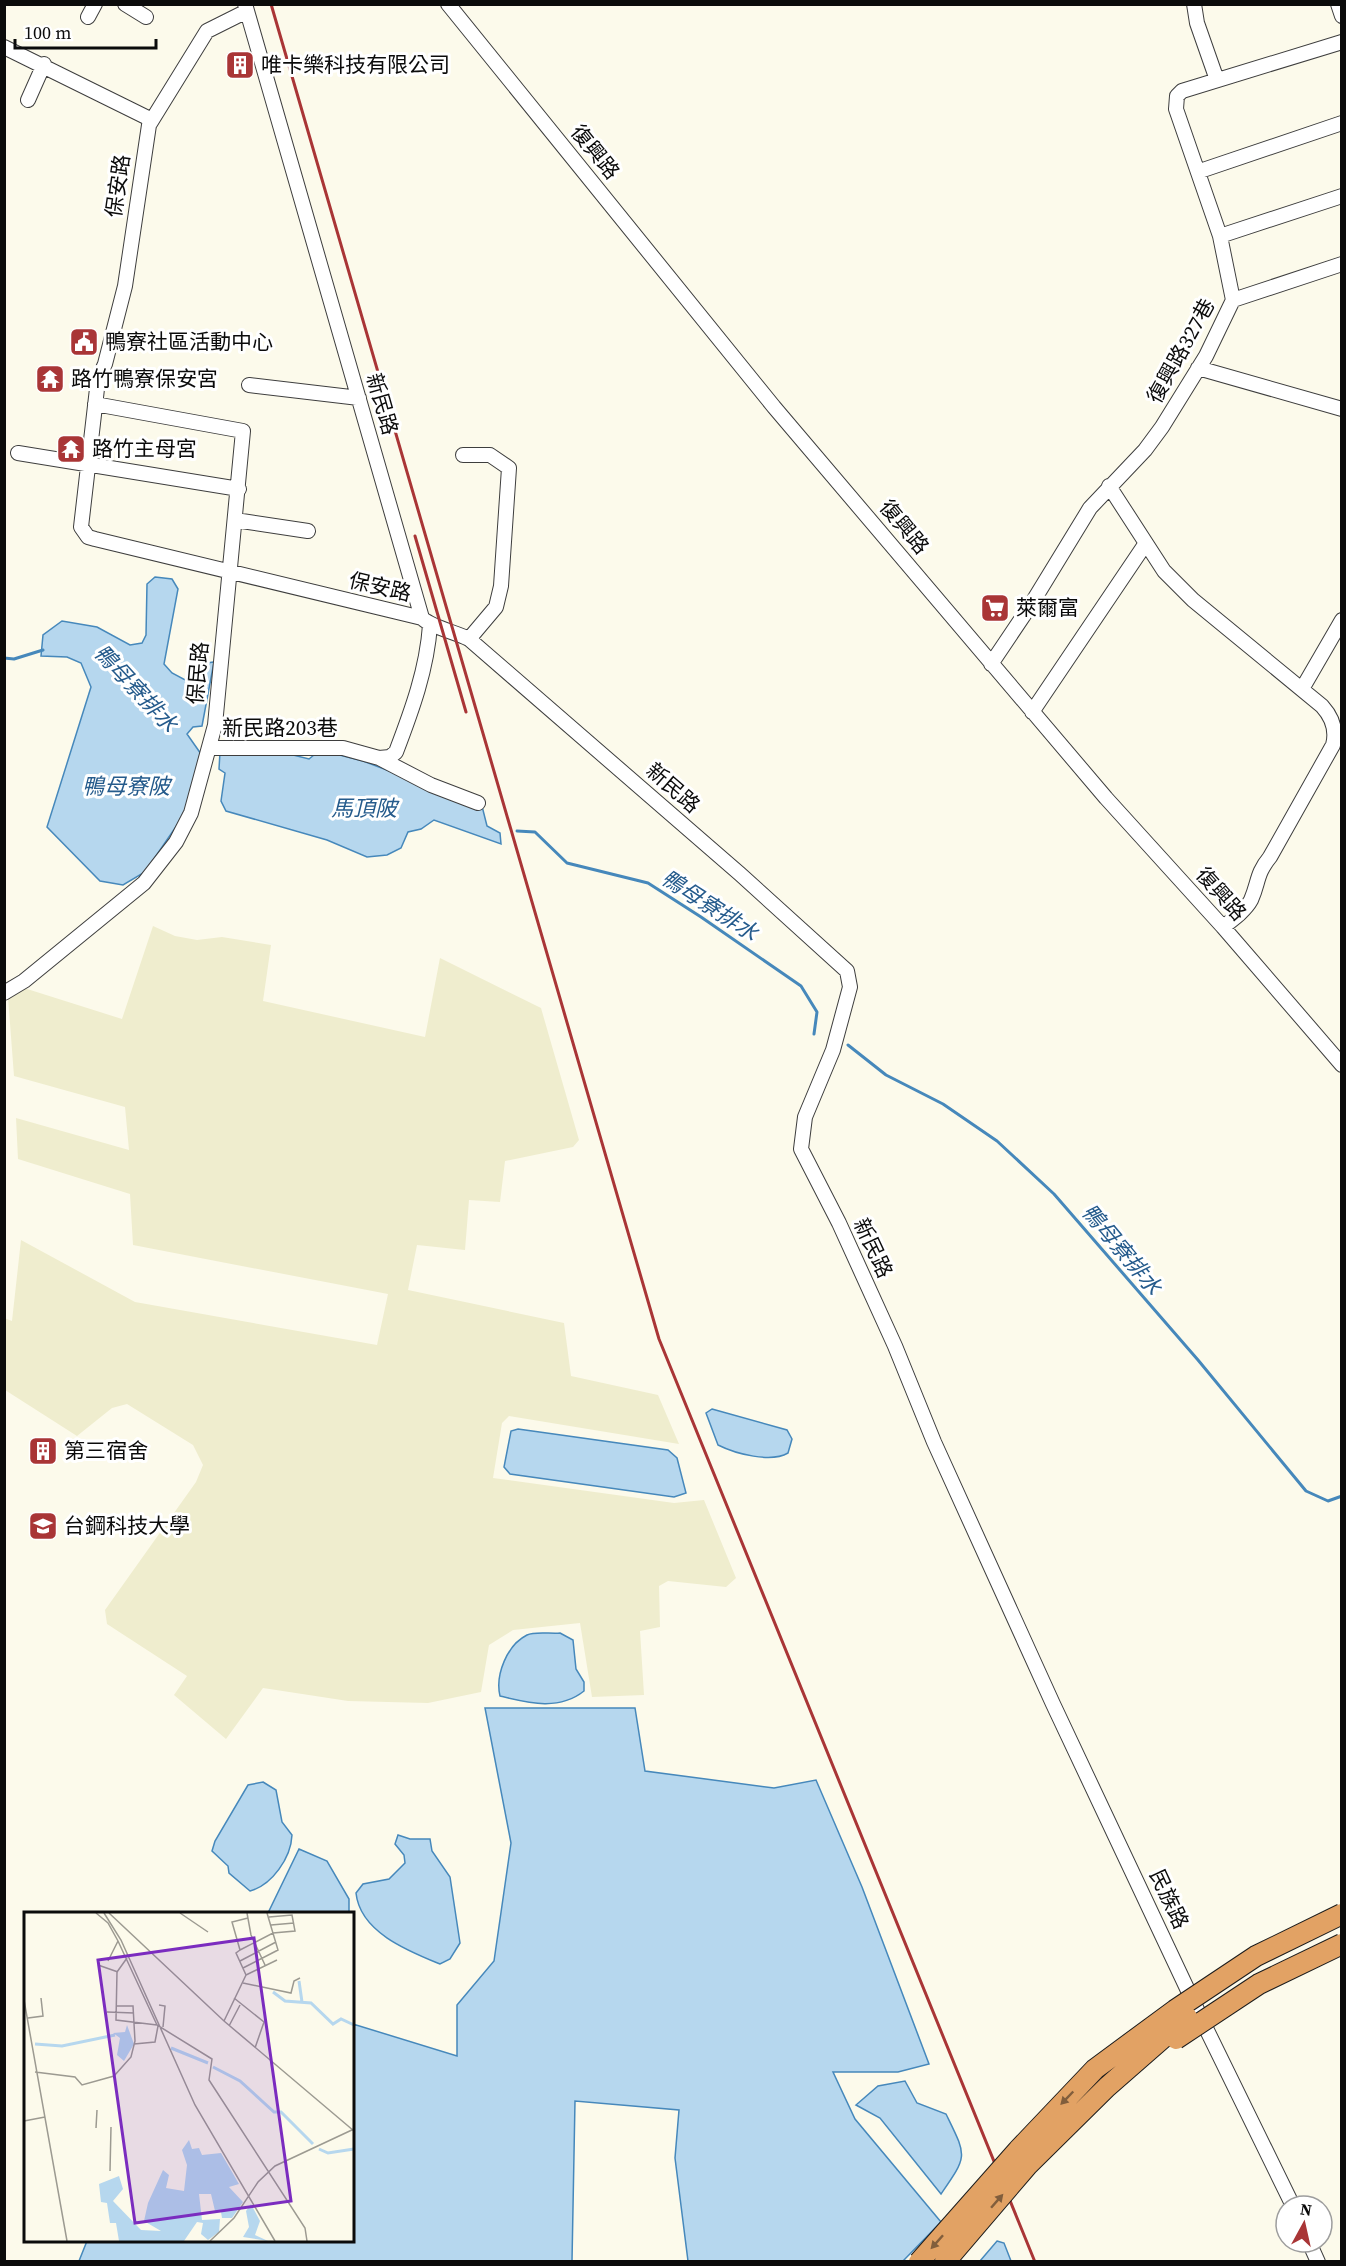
<svg xmlns="http://www.w3.org/2000/svg" width="1346" height="2266" viewBox="0 0 1346 2266" font-family="'Source Serif 4','Noto Sans TC',serif">
<rect width="100%" height="100%" fill="#fcfaeb"/>
<!-- farmland -->
<path fill="#efedce" d="M153,926L175,936L197,940L222,937L271,945L263,1001L425,1037L440,958L541,1008L579,1140L573,1147L505,1161L500,1202L469,1200L465,1250L417,1245L408,1290L564,1323L571,1376L658,1395L679,1444L509,1416L502,1423L493,1478L674,1503L704,1500L736,1578L726,1587L668,1581L659,1586L660,1627L640,1631L644,1695L592,1697L580,1623L513,1630L489,1645L481,1692L428,1703L348,1701L263,1688L226,1739L174,1695L187,1676L107,1624L105,1610L196,1482L203,1465L193,1445L127,1404L112,1408L77,1436L5,1390L4,1318L12,1321L21,1240L135,1302L377,1345L388,1294L133,1245L130,1194L18,1159L16,1118L129,1150L125,1107L14,1076L8,997L24,988L122,1019Z"/>
<!-- water -->
<path fill="#b6d7ee" stroke="#4688bb" stroke-width="1.5" d="M155,577L172,579L178,589L164,664L172,673L187,681L198,677L207,663L214,662L202,726L193,727L187,734L201,754L184,815L145,872L123,885L100,881L47,827L91,687L81,663L67,657L41,656L43,635L62,621L97,627L130,645L142,643L146,635L147,584Z
M320,750L363,761L482,806L487,826L500,833L501,844L434,820L421,829L408,832L401,848L387,855L367,857L327,840L226,811L221,801L225,773L219,769L220,752H281L309,759Z
M712,1409L787,1430L792,1439L788,1453C771,1463 736,1454 718,1445L706,1413Z
M518,1429L668,1450L677,1458L686,1493L674,1497L510,1474L504,1467L511,1431Z
M560,1633L573,1640L576,1669L584,1682V1691C559,1711 529,1703 500,1696C495,1675 507,1645 527,1635C535,1631 551,1634 560,1633Z
M485,1708H635L645,1771L774,1788L816,1780L862,1887L929,2064L898,2072H833L855,2119L941,2222L903,2261H688L675,2158L679,2110L575,2101L572,2261H79L87,2241L352,2240L353,2024L457,2056V2005L494,1961L511,1843Z
M263,1782L276,1790L282,1822L292,1835C291,1858 272,1885 250,1891L229,1873L228,1866L212,1851L215,1841L248,1785Z
M398,1835L410,1839H430L432,1851L450,1877L460,1943L450,1959L440,1964C408,1951 360,1932 356,1893L363,1884L389,1879L405,1863L404,1855L395,1844Z
M299,1849L327,1861L349,1899V1913H268Z
M905,2081L917,2103L946,2114C967,2157 968,2155 941,2194L880,2118L856,2105L878,2086Z
M997,2241L1004,2243L1011,2261H980Z"/>
<g fill="none" stroke-linecap="round" stroke-linejoin="round">
<!-- stream -->
<path stroke="#4688bb" stroke-width="3" d="M4,658L14,659L43,650
M517,831L535,832L567,863L648,883L701,917L801,986L817,1012L814,1034
M848,1045L886,1075L943,1104L997,1141L1054,1194L1198,1360L1306,1491L1328,1501L1342,1496"/>
<!-- minor casing -->
<g stroke="#3e3e3e" stroke-width="16">
<path id="minor" d="M125,4L146,17
M245,4L422,618C431,627 455,632 469,639L740,874L847,971L850,987L833,1050L805,1117L801,1149L839,1223L895,1346L934,1442L1053,1704L1200,2016L1293,2206
M448,4L774,407L1106,798L1223,927L1342,1065
M1194,4L1197,23L1217,80
M1338,4L1342,16
M247,11L207,31L149,125L125,286L105,364L98,380L81,527L88,537L95,539L422,618
M88,17L95,4
M4,47L152,120
M28,100L44,64
M1200,171L1342,123
M1220,236L1342,196
M1233,300L1342,264
M1198,368L1342,409
M249,385L359,398
M18,453L239,489
M463,455H490L509,468L501,586L496,607L469,639
M1109,486L1164,571L1193,600L1322,706C1332,717 1337,730 1333,745L1270,857C1256,874 1259,882 1251,900C1245,911 1232,920 1223,927
M235,520L308,531
M991,664L1032,603L1090,508L1145,450L1162,427L1206,356L1233,300L1220,236L1176,109L1177,96L1182,91L1342,42
M1302,689L1342,620
M1032,712L1146,543
M209,748H343L379,758L390,757L396,752C412,710 427,669 430,625
M379,758L431,785L478,803
M4,993L24,981L144,883L176,842L191,813L215,725L243,431L95,404
M1309,2242L1318,2262"/>
</g>
<!-- minor -->
<use href="#minor" stroke="#fff" stroke-width="14"/>
<!-- rail -->
<path stroke="#a93536" stroke-width="3" d="M271,4L659,1339L1035,2262
M415,536L466,712"/>
<!-- highway-bridge casing -->
<g stroke="#1c1c1c" stroke-width="22" stroke-linecap="butt">
<path id="highway-bridge" d="M1176,2039L1259,1984L1342,1944
M919,2262L1018,2150L1095,2069L1175,2010L1256,1956L1342,1914
M945,2262L1027,2166L1107,2087L1187,2017"/>
</g>
<!-- highway-bridge -->
<use href="#highway-bridge" stroke="#e2a264" stroke-width="20"/>
</g>
<!-- one-way arrows -->
<defs><path id="oneway-solid" d="M-6-.8H1V-3.2L6.5 0L1 3.2V.8H-6Z" transform="scale(1.5)"/></defs>
<g fill="#815e3c">
<use href="#oneway-solid" transform="translate(1067 2098) rotate(134)"/>
<use href="#oneway-solid" transform="translate(997 2201) rotate(-49)"/>
<use href="#oneway-solid" transform="translate(937 2242) rotate(132)"/>
</g>
<!-- icons -->
<defs>
<g id="building-square" transform="scale(1.5)"><rect x="-9" y="-9" width="18" height="18" rx="4" fill="#a93536" stroke="#fff"/><path d="M-4-6H4V6H1V3H-1V6H-4ZM-2.5-4.3h1.7v1.8h-1.7ZM.8-4.3h1.7v1.8H.8ZM-2.5-1h1.7V.8h-1.7ZM.8-1h1.7V.8H.8Z" fill="#fff"/></g>
<g id="civic-square" transform="scale(1.5)"><rect x="-9" y="-9" width="18" height="18" rx="4" fill="#a93536" stroke="#fff"/><path d="M-.6-6.5H3V-4.5H.6V-3L4-1V1h2V6H-6V1h2V-1L-.6-3ZM-1.2 2.5V6h2.4V2.5Z" fill="#fff"/></g>
<g id="temple-square" transform="scale(1.5)"><rect x="-9" y="-9" width="18" height="18" rx="4" fill="#a93536" stroke="#fff"/><path d="M0-6L5-2H3V0L6.5 2.5H4V6H1.5V3h-3V6H-4V2.5H-6.5L-3 0V-2H-5Z" fill="#fff"/></g>
<g id="supermarket-square" transform="scale(1.5)"><rect x="-9" y="-9" width="18" height="18" rx="4" fill="#a93536" stroke="#fff"/><path d="M-6-5.5h2.5l.6 2H6L4.5 2H-2.5L-4.4-4H-6ZM-1.5 3.2a1.3 1.3 0 1 0 .1 0ZM3 3.2a1.3 1.3 0 1 0 .1 0Z" fill="#fff"/></g>
<g id="university-square" transform="scale(1.5)"><rect x="-9" y="-9" width="18" height="18" rx="4" fill="#a93536" stroke="#fff"/><path d="M0-5L7-2L0 1L-7-2ZM-4 1L0 2.5L4 1V4Q0 6-4 4Z" fill="#fff"/></g>
</defs>
<g fill-rule="evenodd">
<use href="#building-square" x="240" y="65"/>
<use href="#civic-square" x="84" y="342"/>
<use href="#temple-square" x="50" y="379"/>
<use href="#temple-square" x="71" y="449"/>
<use href="#supermarket-square" x="995" y="608"/>
<use href="#building-square" x="43" y="1451"/>
<use href="#university-square" x="43" y="1526"/>
</g>
<g text-anchor="middle" stroke-width="6" stroke-linejoin="round" paint-order="stroke">
<!-- poi labels -->
<g font-size="21" fill="#0b0b0b" stroke="#fff" text-anchor="start">
<text x="261" y="72">唯卡樂科技有限公司</text>
<text x="105" y="349">鴨寮社區活動中心</text>
<text x="71" y="386">路竹鴨寮保安宮</text>
<text x="92" y="456">路竹主母宮</text>
<text x="1016" y="615">萊爾富</text>
<text x="64" y="1458">第三宿舍</text>
<text x="64" y="1533">台鋼科技大學</text>
</g>
<!-- street labels -->
<g font-size="21" fill="#0b0b0b" stroke="#fff">
<text transform="translate(595 152) rotate(51)" y="7">復興路</text>
<text transform="translate(118 186) rotate(-82)" y="7">保安路</text>
<text transform="translate(1181 351) rotate(-61)" y="7">復興路327巷</text>
<text transform="translate(382 404) rotate(74)" y="7">新民路</text>
<text transform="translate(904 527) rotate(50)" y="7">復興路</text>
<text transform="translate(380 587) rotate(13)" y="7">保安路</text>
<text transform="translate(198 673) rotate(-85)" y="7">保民路</text>
<text x="280" y="735">新民路203巷</text>
<text transform="translate(673 788) rotate(41)" y="7">新民路</text>
<text transform="translate(1221 894) rotate(48)" y="7">復興路</text>
<text transform="translate(873 1248) rotate(65)" y="7">新民路</text>
<text transform="translate(1169 1899) rotate(65)" y="7">民族路</text>
</g>
<!-- water labels -->
<g font-size="22" font-style="italic" fill="#255b8c" stroke="#fff">
<text transform="translate(136 688) rotate(47)" y="8">鴨母寮排水</text>
<text x="126" y="794">鴨母寮陂</text>
<text x="364" y="816">馬頂陂</text>
<text transform="translate(710 905) rotate(33)" y="8">鴨母寮排水</text>
<text transform="translate(1122 1249) rotate(50)" y="8">鴨母寮排水</text>
</g>
</g>
<!-- overview -->
<g transform="translate(24 1912)">
<rect width="330" height="330" fill="#fcfaeb"/>
<path d="M103,113L110,132L100,149L93,143L96,126L89,121L101,120ZM165,228L168,237L175,236L178,243L197,241L215,272L205,275L219,290L208,306H198L197,300L191,299L187,282H175L178,308L196,307L195,320L184,328L177,322L179,311L173,310L160,329H95L92,311H86L83,291L77,290L75,272L95,264L99,277L89,289L117,318L137,319L120,309L124,291L139,258L145,263L142,276L160,279L163,253L158,238ZM227,292L236,309L231,323L244,329L219,325L225,315L222,299Z" fill="#b6d7ee"/>
<path fill="none" stroke="#b6d7ee" stroke-width="3" d="M275,69L278,90M249,80L261,89L287,91L309,112L317,107L330,113M11,132L38,134L91,123M147,136L184,151M189,155L216,169L250,200H257L289,232M295,237L304,241L330,237"/>
<path fill="none" stroke="#9c9a91" stroke-width="1.5" d="M72,1L84,11L94,29L133,113L188,147L185,168L281,316L283,329M80,1L97,28L171,193L251,329M85,1L200,109L330,219M156,1L184,20M223,1L227,23L241,53M247,13L270,11M216,38L249,21L271,19L268,3L245,5M216,38L208,10L224,6M103,46L93,60L92,108L133,113M84,49L94,29M216,49L252,30M74,53L94,60M219,56L254,38L243,1M222,63L253,48M219,71L267,81L270,69L276,66M210,86L240,110L231,136M0,88L43,329M135,93L141,94L139,115M83,100L110,101M4,106L19,104L17,86M200,109L222,63L212,41L216,38M205,114L216,93M110,132L131,130L134,114M11,160L51,165L58,173L90,164L107,145L111,129L109,94H92M0,209L21,205M72,216L73,198M86,259L87,215M186,329L210,306L234,270L251,254L330,217"/>
<path fill="#7b2cbf" fill-opacity="0.15" stroke="#7b2cbf" stroke-width="3" d="M230,26L267,289L111,311L74,48Z"/>
<rect width="330" height="330" fill="none" stroke="#0b0b0b" stroke-width="3"/>
</g>
<!-- border -->
<rect width="1346" height="2266" fill="none" stroke="#0b0b0b" stroke-width="12"/>
<!-- north arrow -->
<g transform="translate(1304 2224) rotate(8)"><circle r="28" fill="#ffffff" stroke="#9d9d9d" stroke-width="1.5"/>
<path d="M0-4.5L10 22L0 15L-10 22Z" fill="#a93536"/>
<text y="-9" font-size="16" font-weight="bold" text-anchor="middle" fill="#0b0b0b">N</text>
</g>
<!-- scale -->
<path d="M15 39v9h141v-9" fill="none" stroke="#0b0b0b" stroke-width="3"/>
<text x="24" y="39" font-size="18" fill="#0b0b0b" stroke="#ffffff" stroke-width="4.5" paint-order="stroke">100 m</text>
</svg>
